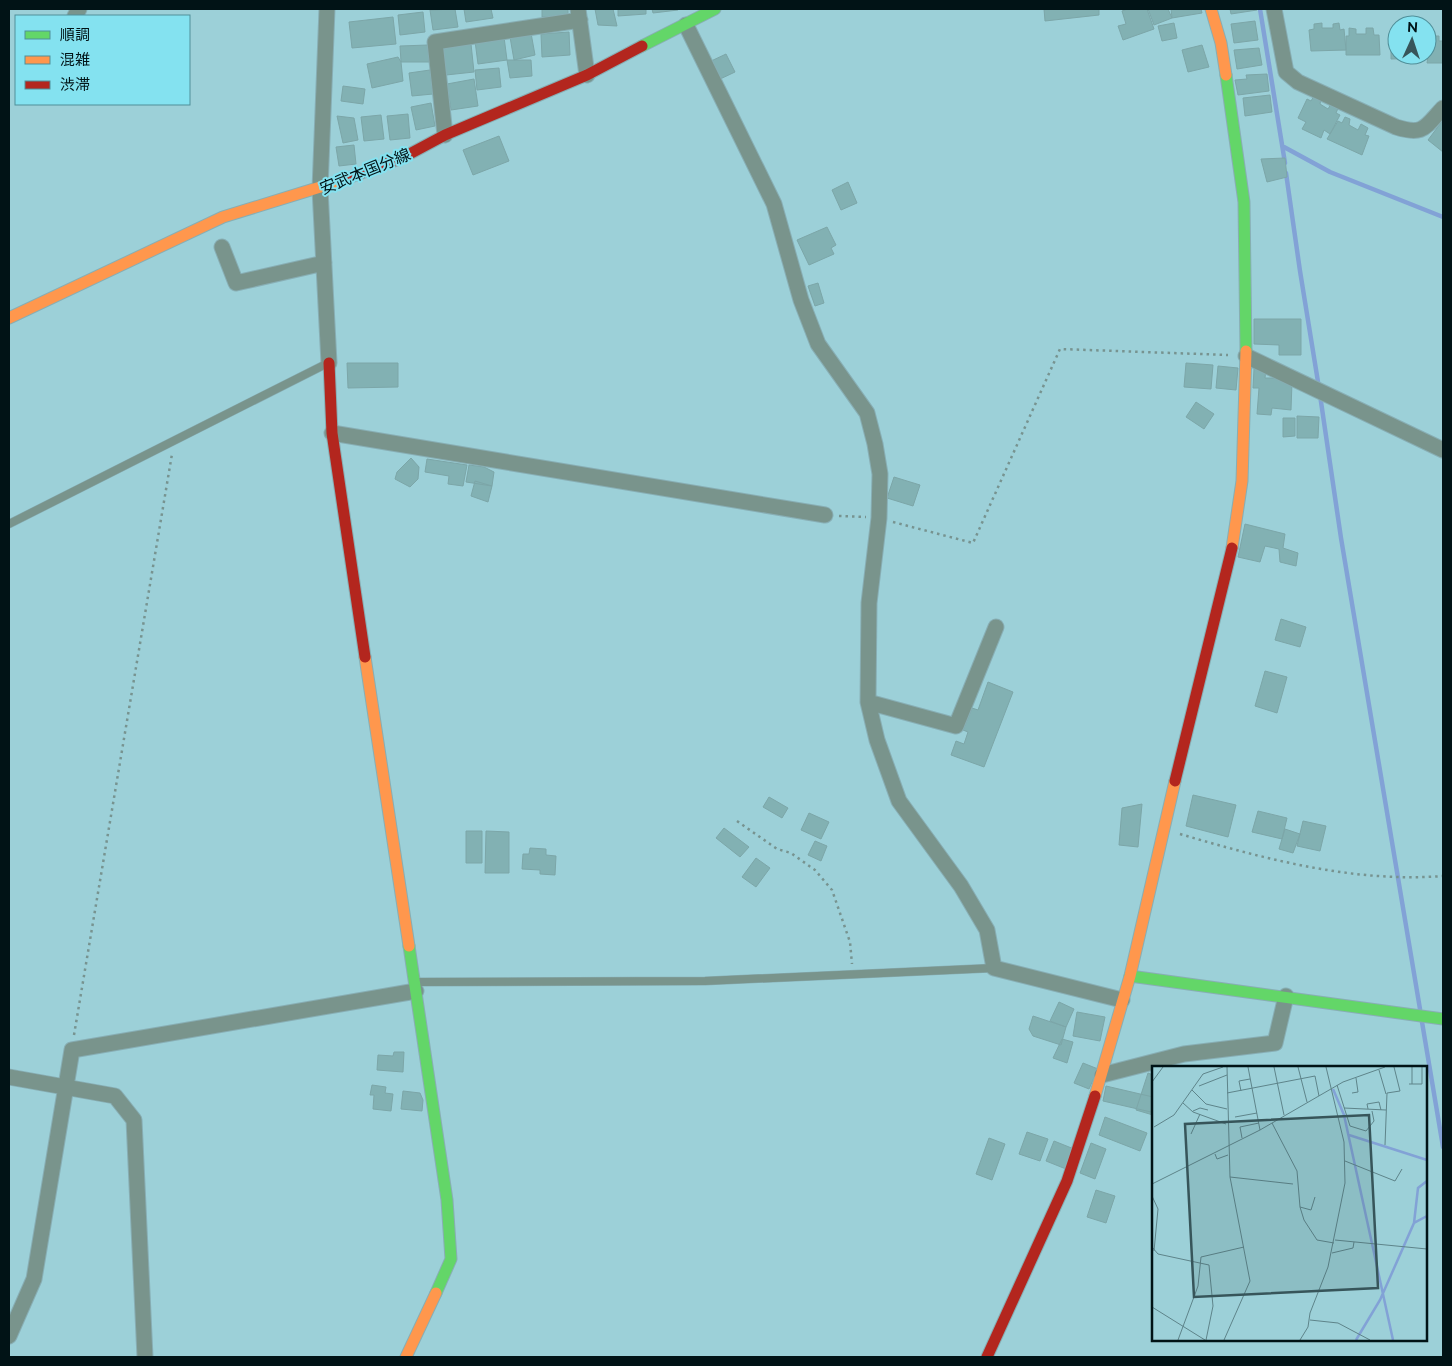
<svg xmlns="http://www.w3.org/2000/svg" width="1452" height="1366" viewBox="0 0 1452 1366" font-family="Raleway,'Noto Sans JP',sans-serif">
<rect width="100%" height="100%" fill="#9cd0d8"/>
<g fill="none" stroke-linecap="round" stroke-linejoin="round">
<!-- stream -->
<path stroke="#82a2d6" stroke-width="4.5" d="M1260,9L1285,163
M1284,147L1330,172L1443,217
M1286,173L1300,271L1319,388
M1320,395L1341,538L1420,1009
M1422,1022L1443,1147"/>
</g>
<!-- building -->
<path fill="#82b1b3" stroke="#7ca6a8" d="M455,9L458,27L433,30L430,10Z
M464,9H491L493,18L466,22Z
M542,9H568V16L542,17Z
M595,9H613L617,26L598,25Z
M618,9H646V14L618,16Z
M652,9H678V10L653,13Z
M1044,9H1099V15L1045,21Z
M1127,9H1147L1154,29L1123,40L1118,26L1126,24L1122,11Z
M1148,9H1168L1172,18L1154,25Z
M1171,9H1201L1202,13L1172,18Z
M1230,9H1256L1257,10L1231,14Z
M423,12L425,32L400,35L398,15Z
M393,17L396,44L352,48L349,22Z
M1255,21L1258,40L1234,43L1231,24Z
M1174,23L1177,38L1162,41L1158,26Z
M1322,23V28H1333V24L1339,23L1340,30L1344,29L1346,50L1311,51L1309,30L1314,29V24Z
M1349,28L1356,29V34H1366V28H1373L1374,35H1379L1380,55H1346V36H1349Z
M569,32L570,55L542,57L541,34Z
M1395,32L1397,55H1427V37V58L1391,59V39H1396Z
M531,33L535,55L514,60L510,37Z
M1431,36H1439V41H1443V63H1427Z
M504,37L507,60L478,64L475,41Z
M471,44L474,72L446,75L442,47Z
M428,45L429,62H401L400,46Z
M1202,45L1209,67L1188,72L1182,50Z
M1259,48L1262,65L1237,69L1234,50Z
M726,54L735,72L718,80L709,62Z
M398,57L401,62L403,81L372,88L367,64Z
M507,60H531L532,76L510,78Z
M499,68L501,87L477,90L475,70Z
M430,70L433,94L412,96L409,73Z
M1267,74L1269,91L1238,95L1235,80L1247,79L1246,75Z
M474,79L478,106L451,110L447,84Z
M343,86L365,89L363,104L341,101Z
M1270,95L1272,112L1245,116L1243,98Z
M1314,96L1321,99L1320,104L1328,109L1331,104L1339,106L1336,113L1340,115L1330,134L1324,130L1321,138L1302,129L1306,122L1298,118L1307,99L1311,101Z
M431,103L435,126L416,130L411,107Z
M408,114L410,138L390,140L387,116Z
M381,115L384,139L364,141L361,117Z
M337,116L354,118L358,140L343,143Z
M1345,117L1350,119L1349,125L1358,130L1361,124L1368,128L1365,135L1369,136L1362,155L1327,139L1338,121L1342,123Z
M1443,120V152L1428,140Z
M499,136L509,161L473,175L463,150Z
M354,145L356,164L339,166L336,147Z
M1285,158L1287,177L1267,182L1261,159Z
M848,182L857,203L841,210L832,190Z
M827,227L836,245L831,248L834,254L809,265L797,240Z
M818,283L824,303L815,306L808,286Z
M1254,319H1301V355H1279V345L1254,344Z
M347,363H398V387L348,388Z
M1186,363L1213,365L1211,389L1184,387Z
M1218,366L1238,368L1236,390L1216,388Z
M1254,369H1266L1265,378H1285L1292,382L1291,410L1272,408L1271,415L1257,414L1259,388H1253Z
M1196,402L1214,414L1204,429L1186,417Z
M1297,416L1319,417L1318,438H1297Z
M1283,418H1295V436L1283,437Z
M411,458L419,467L418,479L410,487L395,479L397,472Z
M427,459L467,465L463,486L448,484L449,476L425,472Z
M469,465L484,467L494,472L492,486L466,482Z
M894,477L920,485L913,506L887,498Z
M475,481L492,486L488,502L471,496Z
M1245,524L1285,534L1283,548L1298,553L1296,566L1280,562L1279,549L1265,546L1260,562L1238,557Z
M1281,619L1306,627L1300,647L1275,640Z
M1265,671L1287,677L1277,713L1255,706Z
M988,682L1013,692L984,767L951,755L956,741L964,744L968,732L963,730L972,708L978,710Z
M1193,795L1236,805L1228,837L1186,826Z
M769,797L788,808L782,818L763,807Z
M1142,804L1138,847L1119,845L1122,808Z
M1258,811L1287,818L1282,839L1252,832Z
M809,813L829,822L821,839L801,830Z
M1303,821L1326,826L1320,851L1297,846Z
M724,828L749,847L740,857L716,838Z
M1285,829L1300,834L1293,853L1279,849Z
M466,831H482V863H466Z
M486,831L509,832V873H485Z
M815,841L827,846L821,861L808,855Z
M530,848L546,849V855L556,856L555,875L540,874V870L522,869L523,854H529Z
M756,858L770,868L756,887L742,877Z
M1059,1002L1074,1009L1066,1027L1050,1021Z
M1077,1012L1105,1017L1100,1041L1073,1036Z
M1033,1016L1066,1027L1061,1045L1033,1036L1029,1029Z
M1062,1039L1073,1042L1067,1063L1053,1058Z
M394,1052H404L403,1072L377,1070L378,1055L393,1056Z
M1083,1063L1098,1069L1089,1089L1074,1083Z
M1148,1073L1153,1075V1115L1136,1110Z
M372,1085L386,1087L385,1093L393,1094L391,1111L373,1109L374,1095H370Z
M1106,1086L1153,1097L1151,1112L1103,1101Z
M403,1091L420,1093L423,1100L422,1111L401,1109Z
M1105,1117L1147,1133L1140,1151L1099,1135Z
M1027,1132L1048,1139L1040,1161L1019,1154Z
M989,1138L1005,1144L992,1180L976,1174Z
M1054,1141L1074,1149L1066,1169L1046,1161Z
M1091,1143L1106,1149L1095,1179L1080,1173Z
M1096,1190L1115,1196L1106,1223L1087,1217Z"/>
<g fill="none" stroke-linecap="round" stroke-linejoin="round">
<!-- lane casing -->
<g stroke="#88aeb4" stroke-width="9">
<path id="lane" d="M9,524L326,364
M416,982L705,981L994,968"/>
</g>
<!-- street casing -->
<g stroke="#88aeb4" stroke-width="17">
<path id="street" d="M327,9L320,189L329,363
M578,9L587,75
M1274,9L1286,72L1298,82L1396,127C1424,136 1425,127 1443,108
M75,16L79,9
M686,25L774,204L801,300L818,344L867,413L875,444L880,474L879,518L869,603L868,702L877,740L899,801L961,886L987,930L994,968L1122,1000
M445,135L435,42L580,20
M222,247L236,283L324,263
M1246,356L1443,450
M332,433L825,515
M868,702L956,726L996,627
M1102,1075L1184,1054L1275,1043L1286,996
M9,1077L115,1096L134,1120L145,1357
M9,1336L34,1279L72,1050L416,991"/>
</g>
<!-- fast casing -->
<g stroke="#88aeb4" stroke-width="13">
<path id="fast" d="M642,46L715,9
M1226,75L1244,202L1246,351
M409,946L447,1200L451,1259L436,1293
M1130,976L1443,1019"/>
</g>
<!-- slow casing -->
<g stroke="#88aeb4" stroke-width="13">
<path id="slow" d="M1211,9L1221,43L1226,75
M9,318L223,217L343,180
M1232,548L1242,481L1246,351
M365,657L409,946
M1095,1096L1130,976L1175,781
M406,1357L436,1293"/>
</g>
<!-- jam casing -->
<g stroke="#88aeb4" stroke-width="13">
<path id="jam" d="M343,180L402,158L445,135L587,75L642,46
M329,363L332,433L365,657
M1175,781L1232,548
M987,1357L1067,1181L1095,1096"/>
</g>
<!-- path -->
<path stroke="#779390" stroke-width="2.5" stroke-dasharray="2.5 4" stroke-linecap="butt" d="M839,516L866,517
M893,522L973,543L1060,349L1228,355
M737,821L777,849L791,853L815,870L832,890L850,942L852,964
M1180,834C1265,859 1354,883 1443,876
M74,1035L172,454"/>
<!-- lane -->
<use href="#lane" stroke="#79948c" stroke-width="8"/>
<!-- street -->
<use href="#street" stroke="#79948c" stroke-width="15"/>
<!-- fast -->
<use href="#fast" stroke="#63d668" stroke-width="11"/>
<!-- slow -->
<use href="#slow" stroke="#ff974d" stroke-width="11"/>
<!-- jam -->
<use href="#jam" stroke="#b3261e" stroke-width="11"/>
</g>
<g text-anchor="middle" stroke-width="4" stroke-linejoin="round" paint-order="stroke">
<!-- street labels -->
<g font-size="16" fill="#011316" stroke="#84e2f0">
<text transform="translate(365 171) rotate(-22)" y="6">安武本国分線</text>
</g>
</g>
<!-- overview -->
<g transform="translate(1152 1066)">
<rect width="275" height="275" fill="#9cd0d8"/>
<path fill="none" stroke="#82a2d6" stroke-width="2.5" d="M181,23L192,49L241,274M197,69L275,94M262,157L266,122L275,115M204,274L228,234L262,157L275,150"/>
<path fill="none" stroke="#5e848a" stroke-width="1" d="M96,1L108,64M122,1L132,49M146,1L155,36M227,4L234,28M0,16L11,1M257,18H270V1M260,18V1M185,19L198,60L214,65L222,55L220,45M47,20L75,9M40,24L54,38L75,43M89,25L87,15L98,13M75,27L163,10L167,30M200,27L206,26L204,12M31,37L41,46L74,58M192,42L234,44M216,43L215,38L227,36L229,44M41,45L48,42L56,44M83,51L105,47M120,57L145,105L148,141L152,154L165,174L182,177M2,61L22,49L51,8L71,1M39,68L48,48M90,72L88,61L107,57M233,79L235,27L248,25L242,1M63,88L65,93L76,89M193,95L243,115L250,103M78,111L141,118M0,118L108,64L191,16L233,1M0,130L6,143L2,185M148,141L159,144L163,131M183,174L275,183M0,181L6,188L57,199L61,240L54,274M180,187L201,182L202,176M0,241L53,274M158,254L186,257L218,274M26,274L46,220L49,191L92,181M72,274L98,215L78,111L75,1M148,274L156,261L158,247L176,201L193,117L192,76L174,1"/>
<path fill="#37555a" fill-opacity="0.15" stroke="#37555a" stroke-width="2.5" d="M217,49L226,222L42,231L33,58Z"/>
<rect width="275" height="275" fill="none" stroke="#011316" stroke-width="2.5"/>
</g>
<!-- border -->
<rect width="1452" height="1366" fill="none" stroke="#011316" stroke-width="20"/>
<!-- legend -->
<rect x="15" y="15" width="175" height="90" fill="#84e2f0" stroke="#508f99"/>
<rect x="25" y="31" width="25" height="8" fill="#63d668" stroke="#508f99"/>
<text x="60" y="40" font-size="15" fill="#011316">順調</text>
<rect x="25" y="56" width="25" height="8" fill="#ff974d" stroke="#508f99"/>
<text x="60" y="65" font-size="15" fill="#011316">混雑</text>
<rect x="25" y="81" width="25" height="8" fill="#b3261e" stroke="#508f99"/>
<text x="60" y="90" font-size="15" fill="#011316">渋滞</text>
<!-- north arrow -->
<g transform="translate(1412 40) rotate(3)"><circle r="24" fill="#84e2f0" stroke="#508f99"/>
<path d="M0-4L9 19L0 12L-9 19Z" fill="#37555a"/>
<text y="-8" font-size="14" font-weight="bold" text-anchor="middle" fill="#011316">N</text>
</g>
</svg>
